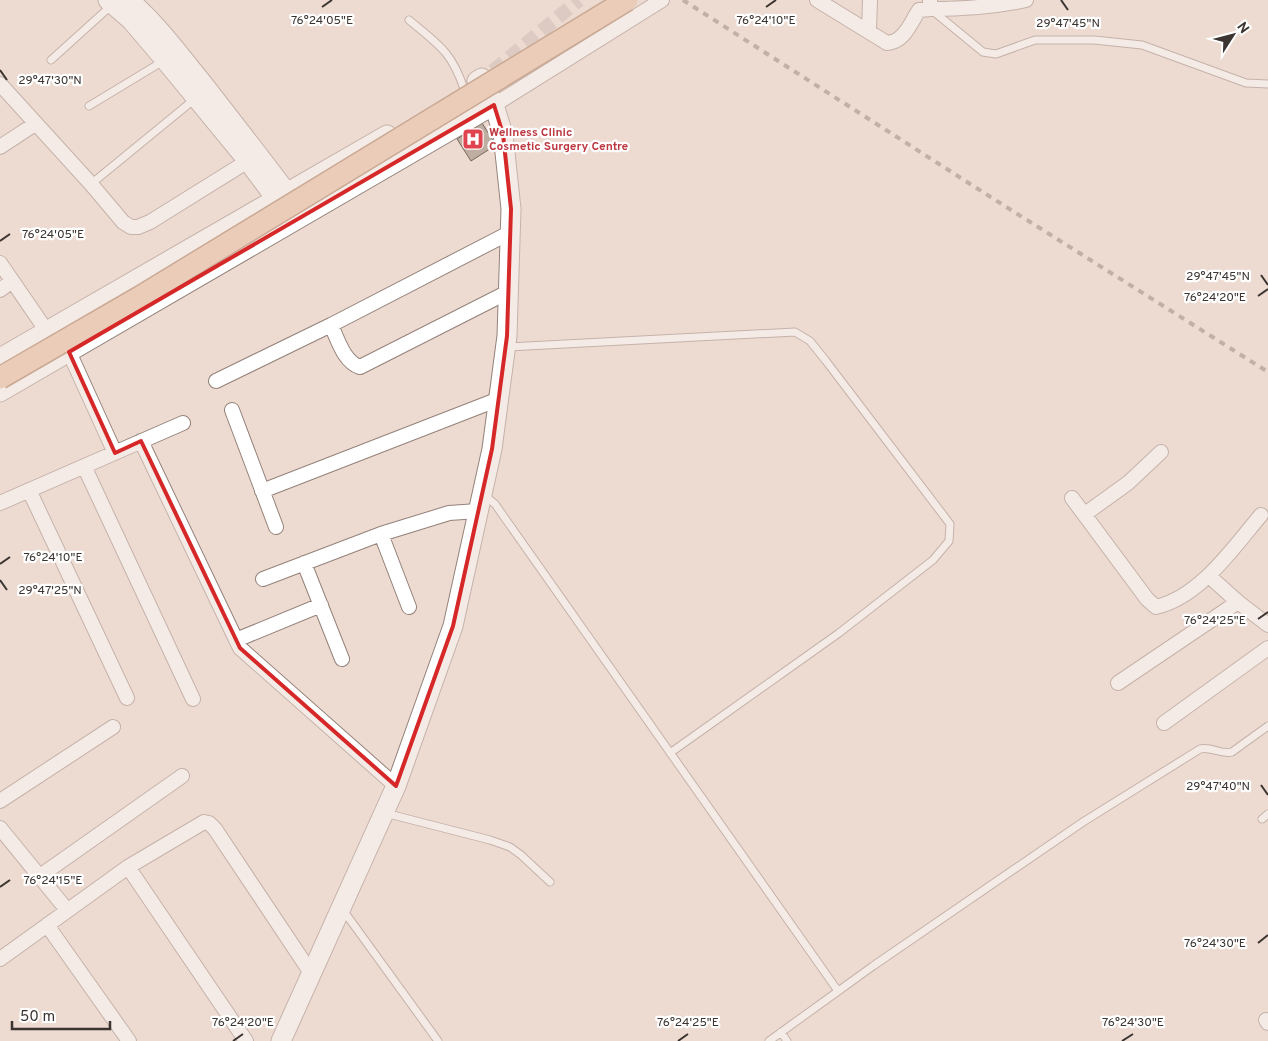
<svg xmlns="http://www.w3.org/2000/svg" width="1268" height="1041" viewBox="0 0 1268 1041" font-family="Overpass,sans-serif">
<rect width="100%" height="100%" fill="#eddad1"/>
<!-- building -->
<path fill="#bdaea1" stroke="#75685c" d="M482,123L496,145L471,161L457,139Z"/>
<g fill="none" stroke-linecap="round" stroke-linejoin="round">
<!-- street-tunnel -->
<path stroke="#c9b9b1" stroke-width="14" stroke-dasharray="14 7" stroke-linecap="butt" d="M493,71L579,0"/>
<!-- lane casing -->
<g stroke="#94827a" stroke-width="9">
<path id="lane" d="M933,11L983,52L996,54L1035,40H1094L1142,45L1246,83L1268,84
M409,20C438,44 452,52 464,89
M51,60L113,4
M89,106L165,60
M91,184L196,98
M506,347L795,332L810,341L826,361L950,524L949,541L933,560L839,633L670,753
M484,495L495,504L838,991
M385,813L490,840L510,847L521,855L550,882
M1262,819L1268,814
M343,910L438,1041
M781,1032L787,1041
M769,1041L873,966L1083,822L1200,749C1211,746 1221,755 1232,752L1268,726"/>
</g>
<!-- street casing -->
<g stroke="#94827a" stroke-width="16">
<path id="street" d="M817,0L887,43C904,42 910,24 919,10L931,9
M930,1L931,9C964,9 994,7 1026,0
M869,31L870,0
M0,84L91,184L123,222L131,227H138L150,222L256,156
M494,105L662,0
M0,147L35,124
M0,263L46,330
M0,290L12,281
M331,325C338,340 344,362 360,367L508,292
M69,352L115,453
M216,381L331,325L511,232
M232,410L276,527
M141,441L240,648L396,786
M84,466L193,699
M29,490L127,698
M262,491L499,399
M1072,498L1147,599L1156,607C1200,597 1233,548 1261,515
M0,503L183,423
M1085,514L1128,483L1161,452
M381,534L409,607
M304,563L342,659
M1209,576L1238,602L1268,625
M263,579L381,534L449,513L478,511
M236,640L321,605
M1118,683L1238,602
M1164,723L1268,648
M0,801L113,727
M0,828L67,910
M128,867L246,1041
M40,876L182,776
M47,925L129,1041
M0,959L128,867L204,822L209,823L215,829L311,973
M1266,1020L1268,1023"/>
</g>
<!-- secondary casing -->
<g stroke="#94827a" stroke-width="21">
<path id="secondary" d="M108,0L131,20L165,60L248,161L282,207
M129,0C156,23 178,53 200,80C232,121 263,161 294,202
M0,358L387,135
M0,392L494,105
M281,1041L396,786L453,626L492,449L507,336L511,209L503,134L494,105L482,78L477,81"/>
</g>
<!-- lane -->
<use href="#lane" stroke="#fff" stroke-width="7"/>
<!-- street -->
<use href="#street" stroke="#fff" stroke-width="14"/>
<!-- secondary -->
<use href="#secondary" stroke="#fff" stroke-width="19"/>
<!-- rail -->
<path stroke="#897d76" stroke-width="4" stroke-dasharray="6 6" stroke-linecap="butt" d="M683,0L989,196L1268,372"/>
<!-- primary-bridge casing -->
<g stroke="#a06e4b" stroke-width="24" stroke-linecap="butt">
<path id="primary-bridge" d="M0,378L140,297L627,0"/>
</g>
<!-- primary-bridge -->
<use href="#primary-bridge" stroke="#e7bb9c" stroke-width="21"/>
</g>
<!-- marked area -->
<path d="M0 0H1268V1041H0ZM494,105L503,134L511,209L507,336L492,449L453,626L396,786L240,648L141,441L115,453L69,352Z" fill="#eddad1" fill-opacity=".55" fill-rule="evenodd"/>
<path fill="none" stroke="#d62828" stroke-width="4" stroke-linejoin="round" d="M494,105L503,134L511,209L507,336L492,449L453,626L396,786L240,648L141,441L115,453L69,352Z"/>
<!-- ticks -->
<path fill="none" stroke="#3b3430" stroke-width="2" d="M1061,0L1068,10M322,7L332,0M766,7L776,0M0,70L7,80M0,241L10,234M1261,275L1268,285M1258,296L1268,289M0,564L10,557M0,580L7,590M1258,619L1268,612M1261,785L1268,795M0,887L10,880M1258,943L1268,935M233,1041L243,1034M678,1041L688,1034M1122,1041L1133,1034"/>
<!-- icons -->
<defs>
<g id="hospital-square" transform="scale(1.125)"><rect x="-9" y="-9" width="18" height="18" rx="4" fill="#e0444e" stroke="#fff"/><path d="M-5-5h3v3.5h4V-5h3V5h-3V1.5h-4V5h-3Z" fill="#fff"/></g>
</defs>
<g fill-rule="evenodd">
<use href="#hospital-square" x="473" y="139"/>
</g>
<g text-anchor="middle" stroke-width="4.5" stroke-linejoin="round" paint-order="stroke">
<!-- health labels -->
<g font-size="12" font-weight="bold" fill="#be3a42" stroke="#fff" text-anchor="start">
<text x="489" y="136">Wellness Clinic<tspan x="489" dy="14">Cosmetic Surgery Centre</tspan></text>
</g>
</g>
<g font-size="12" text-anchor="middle" fill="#3b3430" stroke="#fff" stroke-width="4.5" stroke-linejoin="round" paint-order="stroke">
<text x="322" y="24">76°24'05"E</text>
<text x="766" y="24">76°24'10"E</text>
<text x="1068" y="27">29°47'45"N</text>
<text x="50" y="84">29°47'30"N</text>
<text x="53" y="238">76°24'05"E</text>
<text x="1218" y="280">29°47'45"N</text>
<text x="1215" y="301">76°24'20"E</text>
<text x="53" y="561">76°24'10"E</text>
<text x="50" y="594">29°47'25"N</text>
<text x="1215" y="624">76°24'25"E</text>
<text x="1218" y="790">29°47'40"N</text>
<text x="53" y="884">76°24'15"E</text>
<text x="1215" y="947">76°24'30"E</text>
<text x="243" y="1026">76°24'20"E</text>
<text x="688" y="1026">76°24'25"E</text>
<text x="1133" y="1026">76°24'30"E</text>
</g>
<!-- north arrow -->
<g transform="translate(1233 35) rotate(54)" stroke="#ffffff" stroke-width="4" paint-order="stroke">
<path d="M0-4L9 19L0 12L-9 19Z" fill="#3b3430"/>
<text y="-8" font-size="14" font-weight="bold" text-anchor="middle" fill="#3b3430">N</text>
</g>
<!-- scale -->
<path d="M12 1021v8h98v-8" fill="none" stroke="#3b3430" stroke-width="2.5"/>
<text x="20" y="1021" font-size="15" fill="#3b3430" stroke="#ffffff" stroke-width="4" paint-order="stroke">50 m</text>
</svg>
